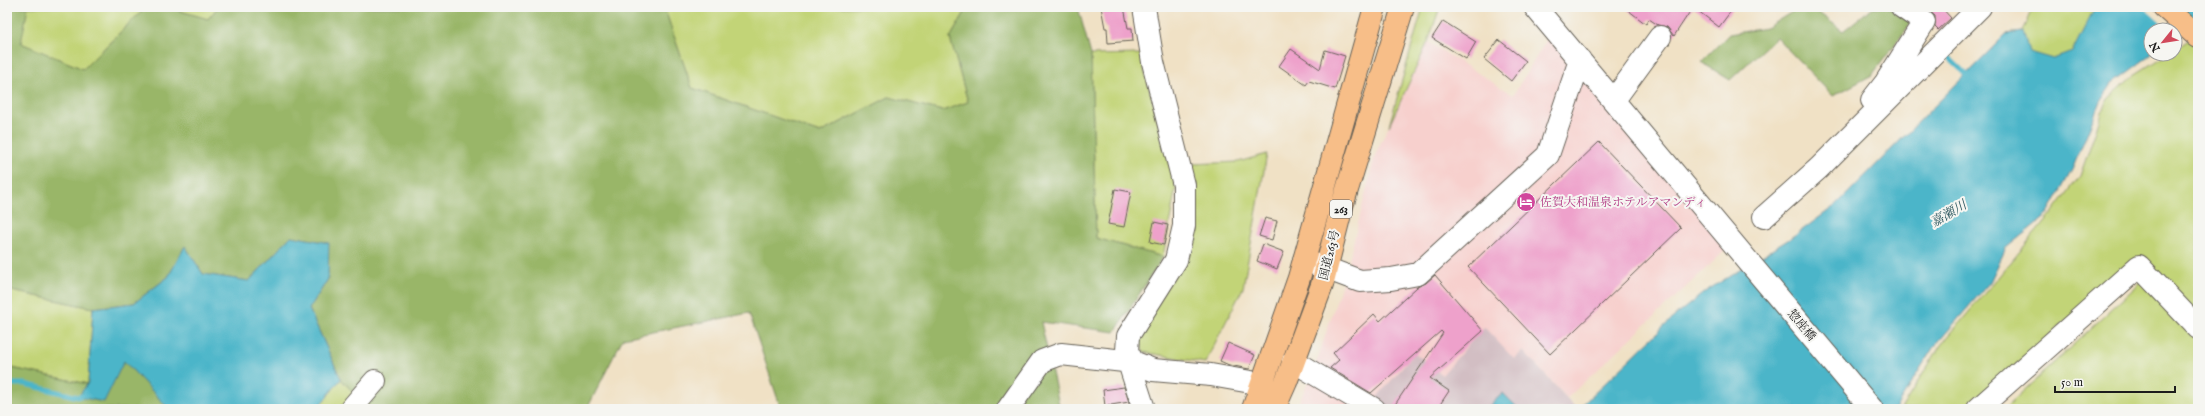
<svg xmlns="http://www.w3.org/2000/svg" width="2205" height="416" viewBox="0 0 2205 416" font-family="'IM FELL English','Noto Serif JP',serif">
<rect width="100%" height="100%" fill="#f6f6f2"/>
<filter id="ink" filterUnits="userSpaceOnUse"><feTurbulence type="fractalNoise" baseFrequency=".025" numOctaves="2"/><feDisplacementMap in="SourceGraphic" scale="8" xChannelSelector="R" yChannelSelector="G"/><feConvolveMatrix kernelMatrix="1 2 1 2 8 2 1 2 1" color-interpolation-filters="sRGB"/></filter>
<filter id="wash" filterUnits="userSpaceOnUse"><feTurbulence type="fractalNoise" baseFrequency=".012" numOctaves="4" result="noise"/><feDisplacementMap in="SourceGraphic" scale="16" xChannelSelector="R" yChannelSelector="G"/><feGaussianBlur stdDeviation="0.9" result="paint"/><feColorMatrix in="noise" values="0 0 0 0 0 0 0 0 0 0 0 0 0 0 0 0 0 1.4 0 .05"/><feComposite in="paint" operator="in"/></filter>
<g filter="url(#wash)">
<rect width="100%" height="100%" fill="#f0e1c5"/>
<!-- built -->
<path fill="#f7d0cd" d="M1549,36L1728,248L1567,398L1523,351L1514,359L1442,375L1415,353L1370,409H1296L1315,367L1347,268L1375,155L1428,42L1513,95Z"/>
<!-- industrial -->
<path fill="#d2bec3" d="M1484,327L1514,359L1523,351L1575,407L1573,409H1370L1372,403L1415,353L1442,375Z"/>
<!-- green -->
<path fill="#c2d477" stroke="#6f784a" d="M28,7H146L83,69L20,43Z
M166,7H218L208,19Z
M664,7H968L950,38L968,102L942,111L889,97L820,133L692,88Z
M1423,7H1440L1428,42L1389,126Z
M2033,7H2111L2057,69L2004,48L2006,34L2023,32Z
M2198,34V320L2139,258L1965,409H1901L1941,345L2053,212L2080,176L2106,101L2134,75L2167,54H2175V49Z
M1140,54L1176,187L1163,257L1096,238L1091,55Z
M1267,154L1243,288L1205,363L1143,352L1137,332L1191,245V164L1238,162Z
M2144,279L2198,337V409H2004Z
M7,290L93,308L88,384L7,367Z
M341,379L368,409H317Z"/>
<!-- forest -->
<path fill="#99b668" stroke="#5a6942" d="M7,7H28L21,43L83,69L146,7H166L208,19L218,7H664L692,88L820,133L889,97L942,111L968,102L950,38L968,7H1078L1091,55L1096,238L1163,257L1115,332L1041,322L1060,409H781L749,313L623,338L587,409H368L341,379L309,309L328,279V243L291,236L249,281L203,274L185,246L168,277L134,303L93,308L7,290Z
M1800,7H1811L1843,31L1873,7H1887L1911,23L1872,75L1833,96L1776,37L1730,80L1701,62L1729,34L1766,28Z
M124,360L169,409H7V367L88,384L78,397Z"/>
<!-- water -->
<path fill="#4bb5c9" stroke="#346872" d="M2095,7H2198V22L2175,38V30H2151L2152,54L2112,84L2100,102L2072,170L2047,215L2006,248L1990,282L1933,348L1895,409H1578L1677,314L1706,291L1794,236L1836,205L2006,34L2023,32L2029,52L2053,59L2072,52Z
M291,236L329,243L328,279L309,309L341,379L317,409H169L124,361L104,402L78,397L88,383L93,308L134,303L168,277L185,246L203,274L249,281Z
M1503,393L1519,409H1486Z"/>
<!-- pier -->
<path fill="#f0e1c5" d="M2144,7H2184L2182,33L2184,34L2179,37L2175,34V30H2170Z"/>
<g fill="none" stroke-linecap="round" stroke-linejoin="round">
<!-- stream -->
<path stroke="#4bb5c9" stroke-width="5" d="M1950,59L1969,77
M7,384H25L78,397L84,395"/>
</g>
<g id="blocks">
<!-- building -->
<path fill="#eea1cb" d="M1101,7H1124L1128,28H1132L1133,41L1108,43L1107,28H1105Z
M1624,7H1693L1674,36L1667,27L1658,25L1649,19L1646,24Z
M1693,7H1734L1719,27Z
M1924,7H1941L1951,18L1938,30L1935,27V16Z
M1443,21L1476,42L1466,59L1432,38Z
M1499,40L1526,61L1511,81L1484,59Z
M1291,49L1320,69L1325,50L1345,56L1335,89L1309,81L1306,85L1279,66Z
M1599,142L1681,228L1550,354L1468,267Z
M1115,189L1131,192L1124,227L1108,224Z
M1265,218L1277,221L1272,240L1259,236Z
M1154,222L1168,225L1164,245L1150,242Z
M1263,244L1284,252L1277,269L1257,261Z
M1435,275L1483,331L1430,378L1449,391L1437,409H1392L1443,333L1441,331L1371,393L1330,368L1339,360L1333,353L1374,314L1380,321L1417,287L1426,283Z
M1228,343L1255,355L1249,369L1229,365L1220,361Z
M1124,387L1129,402L1105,406L1103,390Z"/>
</g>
</g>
<g filter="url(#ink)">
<use href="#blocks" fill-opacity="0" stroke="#666157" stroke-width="1"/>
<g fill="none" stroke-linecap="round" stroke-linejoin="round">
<!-- minor casing -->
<g stroke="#666157" stroke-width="24">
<path id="minor" d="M1144,7L1153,62L1184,185V226L1176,260L1128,336L1127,351L1133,362L1153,370L1211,375L1251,382L1262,387
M1535,7L1872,409
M1614,100L1660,37
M1872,100L1886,82L1924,22L1902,7
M1764,217L1819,168L1980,7
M1304,260L1360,281L1391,279L1418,274L1548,155L1580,60
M1293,361L1374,409
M351,409L375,381
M1008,409L1042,361L1061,354L1133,362L1131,369L1144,409
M1978,409L2139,266L2198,328"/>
</g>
<!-- highway casing -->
<g stroke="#666157" stroke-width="24">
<path id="highway" d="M2164,7L2198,37
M1253,409L1299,278L1375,7
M1274,409L1286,382L1322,285L1342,206L1403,7"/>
</g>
<!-- minor -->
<use href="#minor" stroke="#fff" stroke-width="22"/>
<!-- highway -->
<use href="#highway" stroke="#f7be88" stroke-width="22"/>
</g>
</g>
<!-- icons -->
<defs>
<g id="hotel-disc" transform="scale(1)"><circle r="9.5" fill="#d1479c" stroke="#f6f6f2"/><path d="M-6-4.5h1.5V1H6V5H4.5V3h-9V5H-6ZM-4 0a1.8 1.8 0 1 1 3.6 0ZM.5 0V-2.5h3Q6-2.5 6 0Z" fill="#fff"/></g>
</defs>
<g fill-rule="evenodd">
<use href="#hotel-disc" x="1526" y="202"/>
</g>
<g text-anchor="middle" stroke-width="4" stroke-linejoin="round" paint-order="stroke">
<!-- shield labels -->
<rect fill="#f6f6f2" stroke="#5d5d5c" stroke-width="1" x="1330" y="200" width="22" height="18" rx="3"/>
<g font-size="11" font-weight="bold" fill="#1c1c1c">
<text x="1341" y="213">263</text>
</g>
<!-- hotel labels -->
<g font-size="12" fill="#b23c85" stroke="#f6f6f2" text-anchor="start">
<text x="1540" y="206">佐賀大和温泉ホテルアマンディ</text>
</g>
<!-- street labels -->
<g font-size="12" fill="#1c1c1c" stroke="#f6f6f2">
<text transform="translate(1329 255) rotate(-76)" y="4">国道263号</text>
<text transform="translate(1802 325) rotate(50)" y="4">惣座橋</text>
</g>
<!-- water labels -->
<g font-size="13" font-style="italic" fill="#2f5961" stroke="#f6f6f2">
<text transform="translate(1948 213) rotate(-31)" y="5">嘉瀬川</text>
</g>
</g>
<!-- margin -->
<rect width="2205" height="416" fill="none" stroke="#f6f6f2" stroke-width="24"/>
<!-- north arrow -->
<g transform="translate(2163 42) rotate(240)"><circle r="19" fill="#f6f6f2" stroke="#9f9f9c"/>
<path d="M0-3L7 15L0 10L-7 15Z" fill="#d1495b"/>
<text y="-6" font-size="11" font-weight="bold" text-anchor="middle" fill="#1c1c1c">N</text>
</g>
<!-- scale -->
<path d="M2055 386v6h120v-6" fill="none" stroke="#1c1c1c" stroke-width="2"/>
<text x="2061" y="386" font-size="12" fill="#1c1c1c" stroke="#f6f6f2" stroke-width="3" paint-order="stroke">50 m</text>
</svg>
